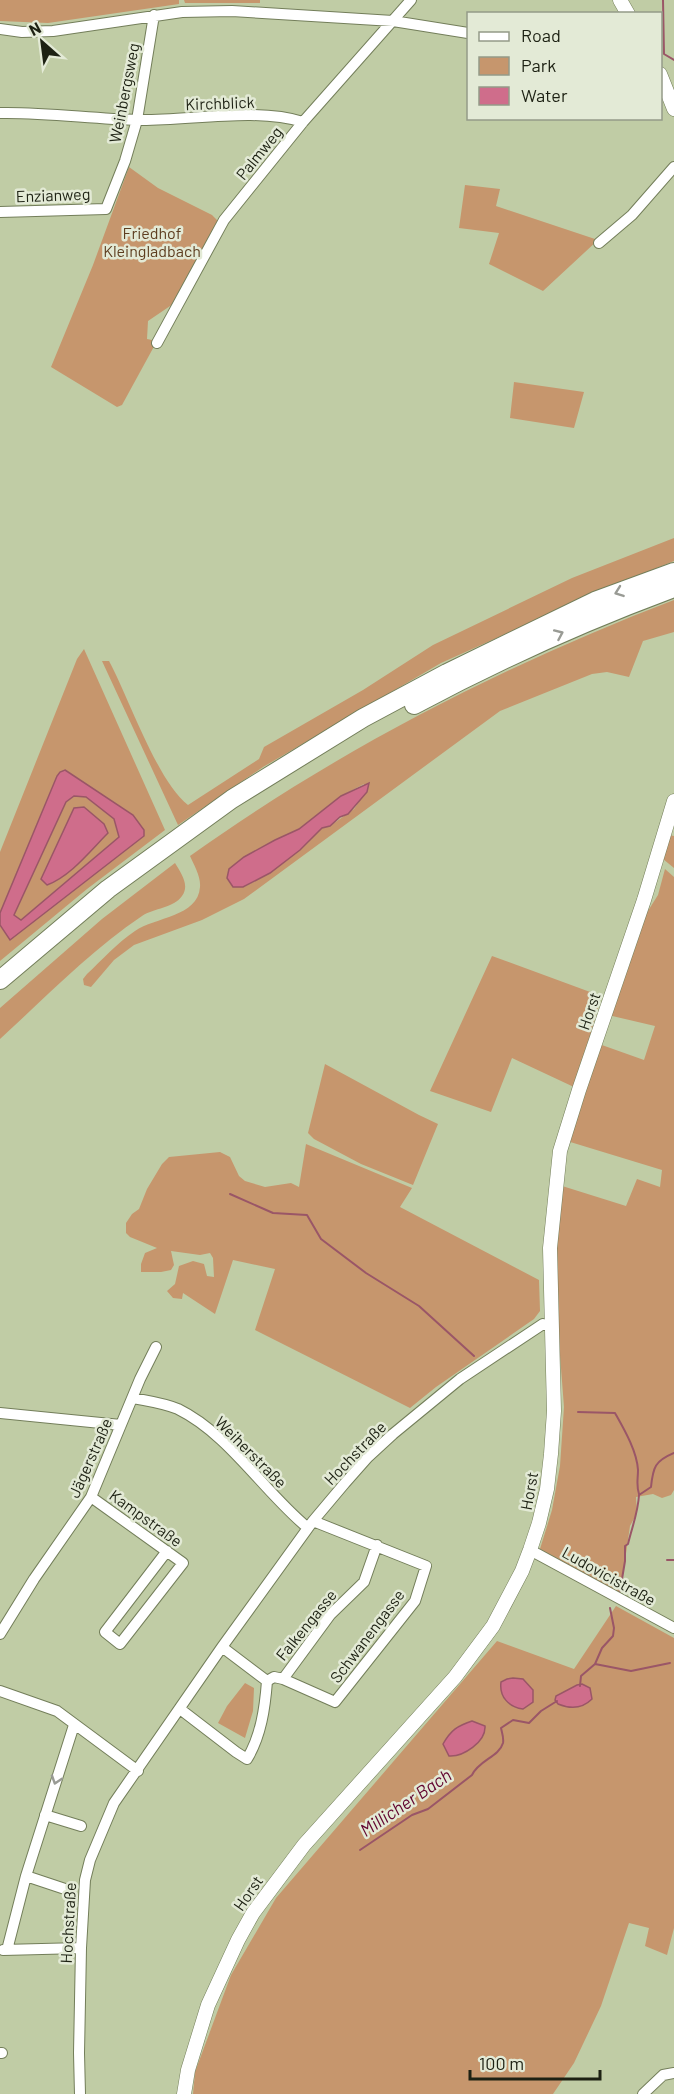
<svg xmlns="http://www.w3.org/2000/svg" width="674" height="2094" viewBox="0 0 674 2094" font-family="Barlow,sans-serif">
<rect width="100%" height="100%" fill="#c0cca5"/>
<!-- green -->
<path fill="#c6966d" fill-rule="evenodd" d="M0,0H179V4L48,23L0,21Z
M184,0H260V3H185Z
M129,167L158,188L212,215L218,221L176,302L148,321L147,339L157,341L122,405L117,407L51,367L93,265Z
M465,185L500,189L496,206L598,240L543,291L489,264L499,233L459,228Z
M514,382L584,392L574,428L510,418Z
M674,538V561L608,588L441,663L263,767L178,825L102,661H109C129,698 157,781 188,805L259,759L264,747L363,690L433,645L572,578Z
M674,600V632L643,641L629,677L607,672L592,674L500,711L244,899L202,920L134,945L114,960L91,987L84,985L83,979L87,974C102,960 117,943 135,931C155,917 198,917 200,887C201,877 194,865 190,856C340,749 502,666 674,600ZM364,784L360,800L354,809L330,826L322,828L270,873L244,887H233L244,857L275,840L299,829L341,796Z
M84,649L165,830L87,889L0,961V925L8,937L144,835L57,776L0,913V852L77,659Z
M74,796L86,797L114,819L119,837L21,920L14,915L66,802Z
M668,835L674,836V868L663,859Z
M175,863C181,873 190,885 182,896C174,908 154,908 142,916C90,951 46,997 0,1039V1008L102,919Z
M665,869L674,877V1490L671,1495L662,1498L653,1494L636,1497L637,1513L630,1526L620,1595L540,1549L552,1510L560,1466L564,1407L555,1290L559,1185L626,1206L637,1179L660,1187L662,1170L567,1141L599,1044L644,1060L655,1026L608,1015L641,922L658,895Z
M492,956L601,996L576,1088L512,1058L491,1112L430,1091Z
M325,1064L419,1115L438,1124L413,1185L361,1164L314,1139L308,1133Z
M306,1144L412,1188L400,1207L539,1280L540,1311L534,1319L436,1387L410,1408L255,1330L275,1269L233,1260L215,1314L183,1293L182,1299L173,1298L167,1291L175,1284L179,1266L193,1261L204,1264L207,1276L214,1277L213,1258L210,1253L200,1255L171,1251L174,1265L171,1270L161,1272H141V1264L145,1253L157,1248L130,1237L126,1233V1223L132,1214L139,1209L147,1189L162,1164L169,1157L220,1152L230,1157L239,1176L245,1181L265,1187L291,1183L299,1187Z
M616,1606L674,1638V1928L667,1955L645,1946L649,1928L629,1923L601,2006L574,2063L553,2094H193L195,2072L231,1975L276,1898L497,1641L574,1669Z
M245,1683L254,1688L253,1711L245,1738L218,1723L227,1706Z"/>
<!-- water -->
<path fill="#cf6d8b" stroke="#9a5667" stroke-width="1.5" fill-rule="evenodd" d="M65,770L133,815L144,830V836L10,940L0,925V913L57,776L60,772ZM74,796L86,797L114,819L119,837L21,920L14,915L66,802Z
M369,783L367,792L348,814L340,817L330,826L322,828L300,850L270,873L243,887H233L227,878L229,869L244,857L275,840L299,829L341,796Z
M84,807L104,824L108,833C90,851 71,876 47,885L41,879L74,808Z
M513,1678L523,1679L533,1690V1702L523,1709C509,1707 499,1697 501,1682L507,1679Z
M582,1684L590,1688L592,1699C582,1709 570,1709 558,1704L555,1700L556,1696L577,1685Z
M472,1721L485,1726C486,1742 463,1757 449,1756L443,1744C451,1730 457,1726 472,1721Z"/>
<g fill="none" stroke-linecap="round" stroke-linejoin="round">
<!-- stream -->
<path stroke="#9a5667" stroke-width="2" d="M663,0L664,54L674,60
M230,1194L273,1213L307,1215L321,1239L366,1273L419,1306L474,1356
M578,1412L615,1413C624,1429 637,1451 638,1470C638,1479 636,1485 639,1494
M667,1560H674
M620,1591L625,1561V1546L628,1544C632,1527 638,1513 639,1495L651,1487C653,1467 655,1461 674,1453
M595,1664L631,1671L670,1663
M580,1686L581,1676L595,1664L602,1648L613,1636L614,1628L610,1608
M360,1850L412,1815L428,1809L472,1775C479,1760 499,1757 503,1743C504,1738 502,1733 501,1728L513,1720L529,1723L541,1711L557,1701"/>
<!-- street casing -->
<g stroke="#737e5a" stroke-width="12">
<path id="street" d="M0,29L22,32L53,31L182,12L232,11L393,21L468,33
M0,113C46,112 92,119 138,120C189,121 255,107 303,122
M0,212L106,209L125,161L137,120L154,15
M599,243L632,215L674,167
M157,343L224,220L303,122L411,0
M133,1398C148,1401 164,1403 178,1409C229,1434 264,1492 308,1528
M0,1413L121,1425
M91,1497L183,1563L120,1644L105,1632L167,1551
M530,1550L674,1628
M0,1634L34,1579L91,1497L140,1379L156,1347
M222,1647L267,1681
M283,1679L335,1702L415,1601L426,1566L313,1521
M267,1681L274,1677L283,1679L330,1615L364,1582L377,1545
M0,1691L57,1711L138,1771
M180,1709L236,1752L247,1759C261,1736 265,1708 267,1681
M45,1815L81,1826
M26,1876L65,1889
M3,1950L81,1948
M7,1950L26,1876L74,1725
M0,2053H2
M80,2094L79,2053L81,1948L85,1880L90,1860L114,1803L222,1647L313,1521L345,1483L368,1457L393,1434L460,1379L543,1324L551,1326
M643,2094L663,2075L674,2073"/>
</g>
<!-- secondary casing -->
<g stroke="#737e5a" stroke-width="15">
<path id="secondary" d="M620,0L628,14
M660,74L674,109
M184,2094L188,2070L208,2005L238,1940L253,1913L304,1845L455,1677L493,1626L522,1571L530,1550L539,1523L547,1489L551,1454L554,1411L550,1248L560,1151L579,1090L644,900L674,801"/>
</g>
<!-- highway casing -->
<g stroke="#737e5a" stroke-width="20">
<path id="highway" d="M414,705C498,660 585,621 674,588
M0,980L108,889L232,799L363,718L447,673L595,601L674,572"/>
</g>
<!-- street -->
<use href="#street" stroke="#fff" stroke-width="10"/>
<!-- secondary -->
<use href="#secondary" stroke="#fff" stroke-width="14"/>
<!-- highway -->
<use href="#highway" stroke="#fff" stroke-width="18"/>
</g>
<!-- one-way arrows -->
<defs><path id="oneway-chevron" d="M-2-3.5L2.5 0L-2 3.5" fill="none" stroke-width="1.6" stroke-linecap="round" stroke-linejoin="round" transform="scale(1.5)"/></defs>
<g stroke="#999b95">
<use href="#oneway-chevron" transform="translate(619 592) rotate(160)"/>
<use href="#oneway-chevron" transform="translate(559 634) rotate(-24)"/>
<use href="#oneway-chevron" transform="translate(56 1780) rotate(108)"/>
</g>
<g text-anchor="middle" stroke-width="5" stroke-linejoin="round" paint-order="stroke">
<!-- street labels -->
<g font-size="16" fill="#1d2113" stroke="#e3ead6">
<text transform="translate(124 93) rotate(-79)" y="6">Weinbergsweg</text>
<text transform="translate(220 103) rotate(-2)" y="6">Kirchblick</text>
<text transform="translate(259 153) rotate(-51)" y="6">Palmweg</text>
<text transform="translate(53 195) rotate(-2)" y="6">Enzianweg</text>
<text transform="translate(589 1011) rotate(-71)" y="6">Horst</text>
<text transform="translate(251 1452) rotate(45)" y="6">Weiherstraße</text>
<text transform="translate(355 1453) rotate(-46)" y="6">Hochstraße</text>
<text transform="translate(90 1458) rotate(-66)" y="6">Jägerstraße</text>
<text transform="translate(529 1491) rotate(-80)" y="6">Horst</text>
<text transform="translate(146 1518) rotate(36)" y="6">Kampstraße</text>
<text transform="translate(609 1576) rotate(29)" y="6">Ludovicistraße</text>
<text transform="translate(306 1625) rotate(-51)" y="6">Falkengasse</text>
<text transform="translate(367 1636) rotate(-53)" y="6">Schwanengasse</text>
<text transform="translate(248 1893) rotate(-55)" y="6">Horst</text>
<text transform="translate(68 1923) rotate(-87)" y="6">Hochstraße</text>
</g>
<!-- park labels -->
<g font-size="16" fill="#5e3e20" stroke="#e3ead6">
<text x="152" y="239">Friedhof<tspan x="152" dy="18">Kleingladbach</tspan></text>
</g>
<!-- water labels -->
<g font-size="18" font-style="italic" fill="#62052f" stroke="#e3ead6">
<text transform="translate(406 1803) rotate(-34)" y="6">Millicher Bach</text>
</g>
</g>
<!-- legend -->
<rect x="467" y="12" width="195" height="108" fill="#e3ead6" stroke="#949a88" stroke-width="1.5"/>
<rect x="479" y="32" width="30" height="9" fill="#ffffff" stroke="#949a88" stroke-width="1.5"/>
<text x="521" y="42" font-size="18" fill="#1d2113">Road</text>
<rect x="479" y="57" width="30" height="18" fill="#c6966d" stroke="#949a88" stroke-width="1.5"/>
<text x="521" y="72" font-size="18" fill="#1d2113">Park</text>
<rect x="479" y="87" width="30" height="18" fill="#cf6d8b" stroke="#949a88" stroke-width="1.5"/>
<text x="521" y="102" font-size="18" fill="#1d2113">Water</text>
<!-- north arrow -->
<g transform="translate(42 42) rotate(332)" stroke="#e3ead6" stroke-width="4.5" paint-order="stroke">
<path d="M0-4.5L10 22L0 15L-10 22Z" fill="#1d2113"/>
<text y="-9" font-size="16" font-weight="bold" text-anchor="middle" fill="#1d2113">N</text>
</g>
<!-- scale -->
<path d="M470 2070v9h130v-9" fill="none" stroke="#1d2113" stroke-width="3"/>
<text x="479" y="2070" font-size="18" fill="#1d2113" stroke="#e3ead6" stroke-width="4.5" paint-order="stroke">100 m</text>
</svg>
